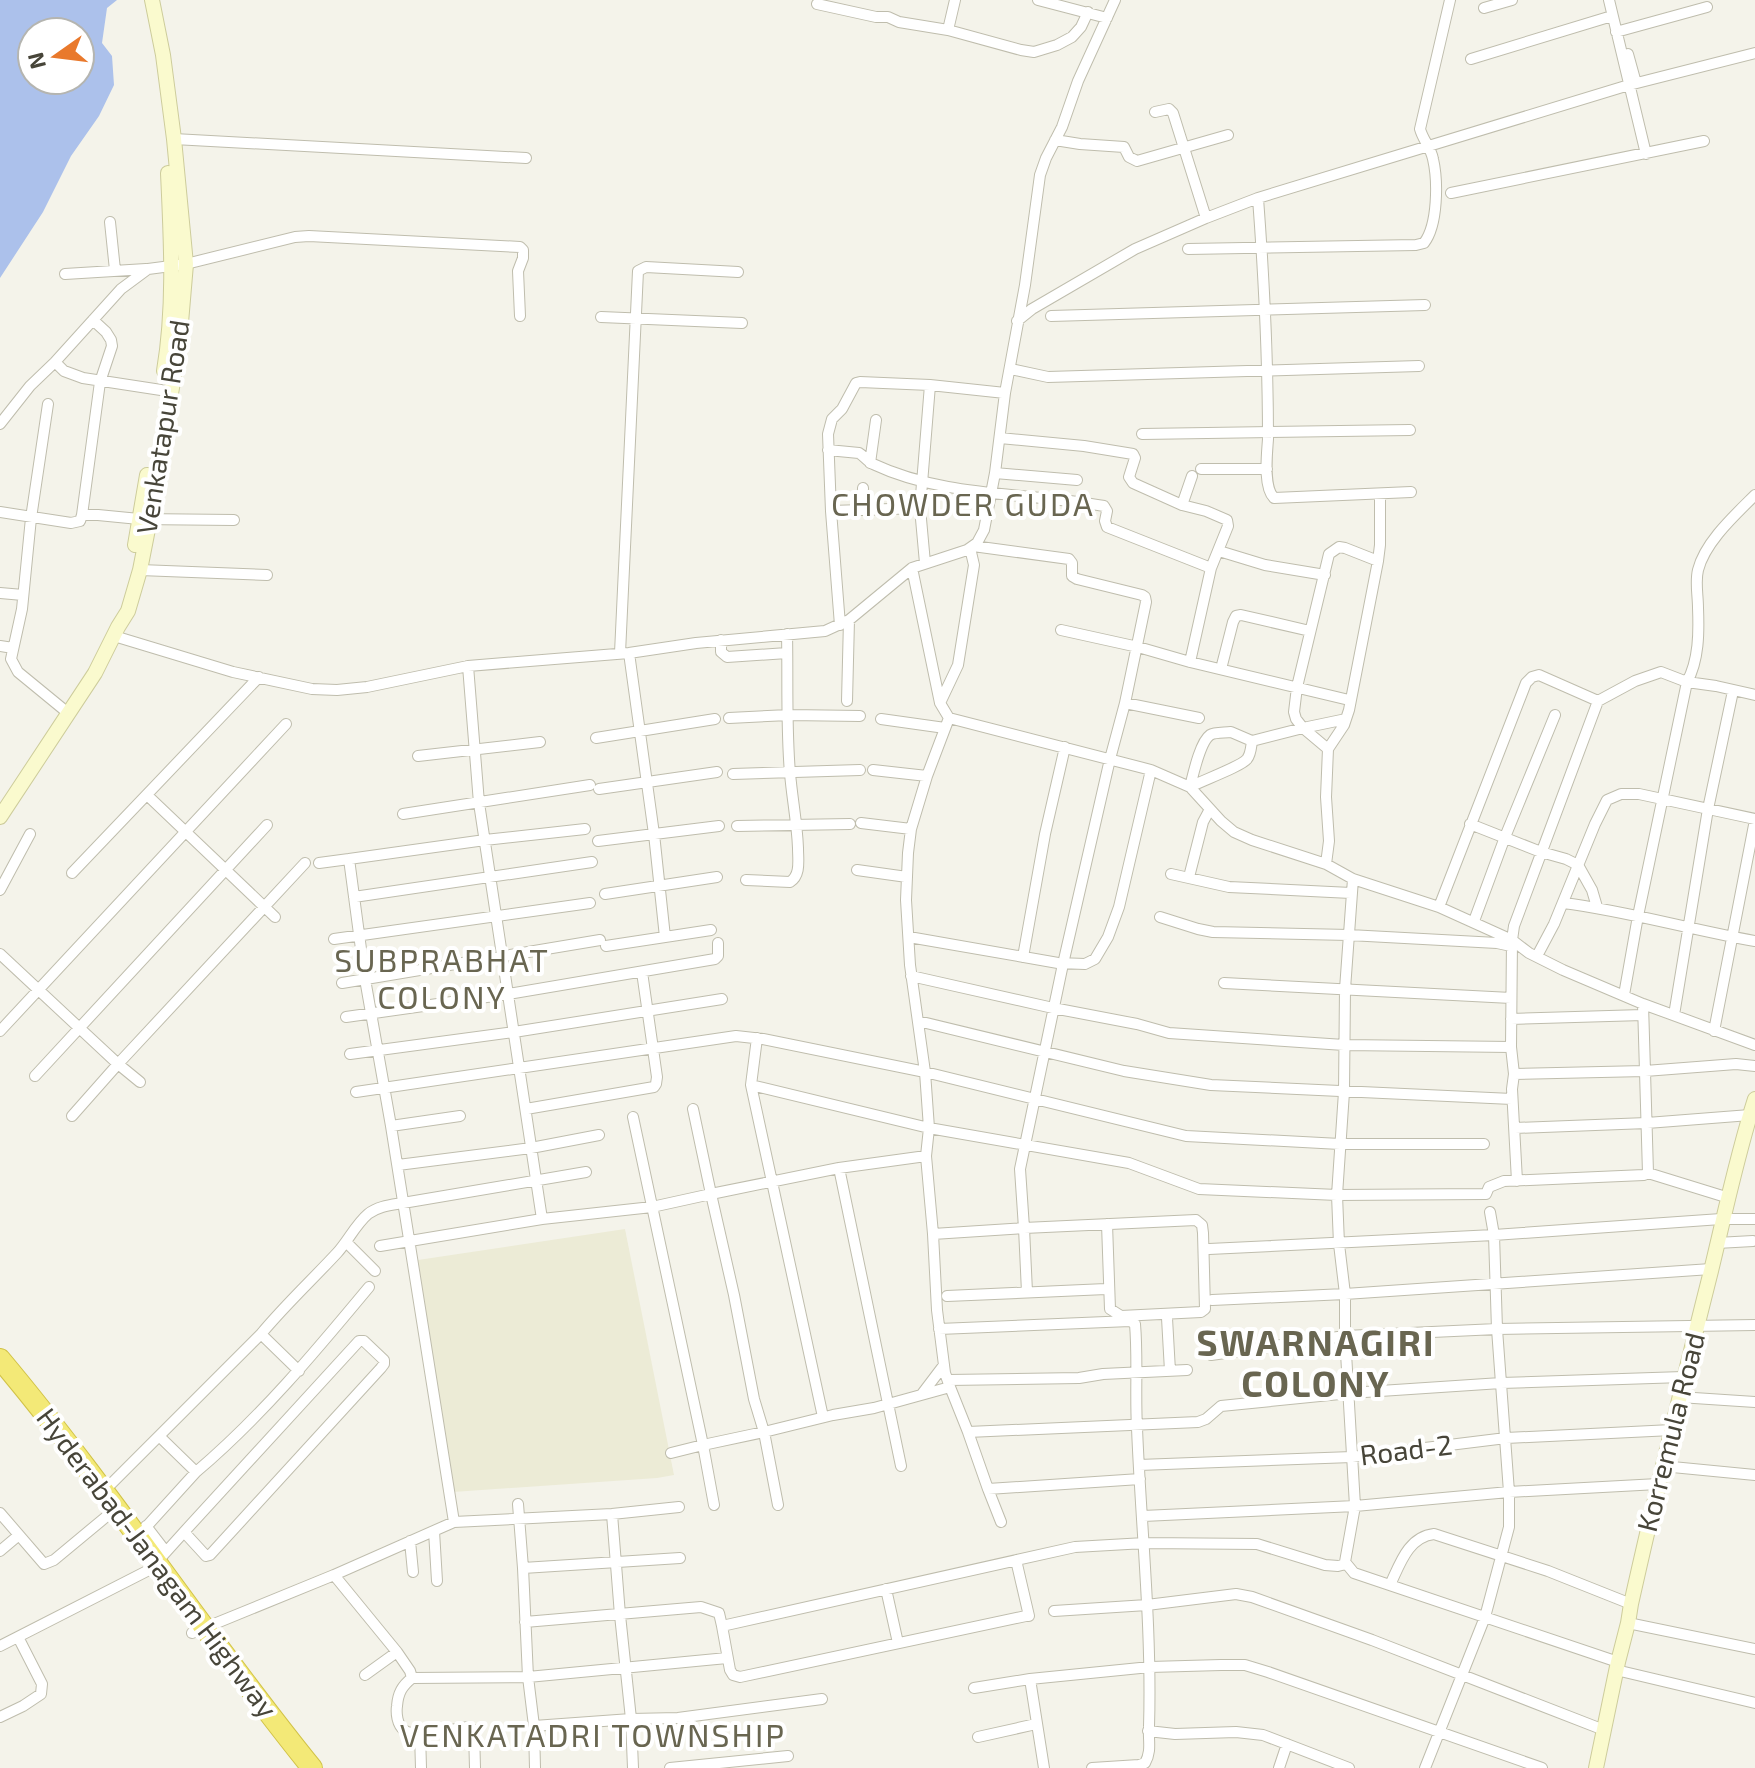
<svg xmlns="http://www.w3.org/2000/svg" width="1755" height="1768" viewBox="0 0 1755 1768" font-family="'Exo 2',sans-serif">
<rect width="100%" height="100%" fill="#f4f3ea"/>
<!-- education -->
<path fill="#ecebd6" d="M625,1229L674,1475L657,1478L453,1492L418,1260Z"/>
<!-- water -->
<path fill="#acc1eb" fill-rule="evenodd" d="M0,0H117L107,8L102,43L112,56L114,85L99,116L71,156L43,212L0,278ZM32,32H80V80H32Z"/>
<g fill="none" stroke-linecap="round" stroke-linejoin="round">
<!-- street casing -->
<g stroke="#bfbdad" stroke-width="12">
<path id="street" d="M1038,0L1107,18
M1609,0L1646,154
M817,4L876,17H888L899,22L948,30L1021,50L1034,52L1057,45L1072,37L1081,27L1088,12
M1484,8L1512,0
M948,30L955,0
M1616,32L1707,7
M1628,54L1636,83
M1471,59L1612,16
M1155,112L1169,109L1173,113L1206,218
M174,139L526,158
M1055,140L1080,144L1124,147L1129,157L1137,161L1228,135
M1451,193L1704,141
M1258,198C1264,278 1268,359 1268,439C1267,454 1263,487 1274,498L1411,492
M110,222L115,270
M1188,249L1416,245L1424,243C1438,225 1438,181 1433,159C1431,148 1423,140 1420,129L1450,0
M65,274L146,269
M1051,316L1425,305
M601,317L742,323
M1017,321L1032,309L1135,249L1206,218L1258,198L1629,85L1755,53
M55,362L64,371L83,378L161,390
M1011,369L1048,377L1419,366
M930,385L1005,393
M48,404L31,518L22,609L11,659L18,672L68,713
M0,424L30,386L55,362L121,289L148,269L186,264L295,237L309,236L520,247L523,250V258L518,271L520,316
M1142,434L1410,430
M1000,438L1084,446L1133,454L1135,458L1129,477L1133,483L1182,505L1206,511L1227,520L1228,526L1211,568L1190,662
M828,450L859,453C864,456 868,462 873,464C945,498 1027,492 1104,506L1107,511L1105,521L1107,527L1211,568
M870,463L876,420
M1201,469H1267
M995,473L1077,480
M1182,505L1192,476
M862,510L920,508
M831,511L862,510L863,488
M0,512L71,523L80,521L82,515H98L139,519L234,520
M82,515L100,382L112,346L111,340L106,332L93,320
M973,546L1069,559L1072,563V576L1077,579L1142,595L1145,597L1146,602L1125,703L1110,759L1063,964L1020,1169L1024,1228L1196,1220L1202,1225L1203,1233L1205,1309L1201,1312L1121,1316L1110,1309L1107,1224
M1219,551L1265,565L1325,575
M1378,561L1380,545V494
M912,568L940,703L949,718L1151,770L1190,787L1221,821L1234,832L1252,840L1326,864L1353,879L1439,907L1512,940L1529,953L1563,970L1643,1004L1755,1045
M140,570L267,575
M0,593L23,595
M840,625L831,511L828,434L832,419L842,409L856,383L860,382L930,385L920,508L925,563
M1061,630L1138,647L1190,662L1349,700
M114,636L233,672L312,689L337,690L367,687L468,666L629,653L696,643L825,631L849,620L912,568L967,550L977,543L984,530L995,473L1005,393L1025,285L1040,175L1046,158L1062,127L1078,81L1115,0
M721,640V652L727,657L787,653
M0,646L13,648
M620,653L638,271L646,267L738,272
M629,653L654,834L665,937
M468,666L479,803L542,1219
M1221,669L1233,622L1236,616L1241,615L1310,631
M847,701L849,620
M940,703L958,665L974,565L970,548
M1125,703L1199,718
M729,718L789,715L860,716
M949,718L927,776L911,829L908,853L906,900L910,965L925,1072L929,1128L926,1156L933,1234L937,1310L945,1373L950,1387
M881,719L945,728
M1231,732L1252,741C1251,747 1251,754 1247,759C1242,766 1201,781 1190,787C1193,775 1200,742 1210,735C1215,732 1225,733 1231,732Z
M596,738L715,719
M1252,741L1303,728L1328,749
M418,756L540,742
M873,770L927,776
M733,774L860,770
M599,789L717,772
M147,795L275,917
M403,814L590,785
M861,823L911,829
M1470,824L1541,852L1566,859L1578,865L1592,890L1597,907
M737,826L850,824
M598,841L719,826
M319,863L349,859
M1326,864L1329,841L1326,797L1328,749L1344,725L1349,710L1378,561L1345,548L1339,547L1329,554L1297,687L1294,712L1296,719L1303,728L1346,719
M857,870L907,877
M72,873L259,677
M1171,874L1229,887L1351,893
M1189,877L1203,822L1210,809
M1353,879L1345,989L1344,1092L1337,1195L1339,1244L1345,1294V1336L1355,1506L1345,1562L1354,1573L1618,1662
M746,880L790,882C801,875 798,860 798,848C797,822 792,798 790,773C786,727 788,680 787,634
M0,890L30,834
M605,894L717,877
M354,897L592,862
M1563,903C1628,911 1691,930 1755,941
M1439,907L1526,683L1532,677L1539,675L1598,701L1635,681L1661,672L1687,682C1699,660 1699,632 1698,608C1698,595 1695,582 1698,570C1705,542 1735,515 1755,495
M1160,917L1198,929L1213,932L1349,935L1497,943L1511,946
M1474,921L1505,837L1555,715
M909,937L1058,963L1085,964L1095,959L1108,937L1119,907L1151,770
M334,939L590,903
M606,946L711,930
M0,954L118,1064L305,863
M1537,956L1554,924L1595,824L1607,800L1621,794H1639L1755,819
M1023,957L1045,834L1065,747
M911,976L1053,1008L1137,1024L1169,1033L1344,1045L1511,1047
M342,983L600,940
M1224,983L1511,998
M1624,995L1638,916L1687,682L1716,686L1755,695
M1674,1015L1708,809L1733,691
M346,1017L508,994L715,959L718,956V943
M1511,1019L1643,1015
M918,1021L1124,1071L1211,1085L1512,1099
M0,1031L286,724
M1714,1031L1755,820
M757,1038L751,1085L823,1417
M350,1054L514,1032L722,999
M1514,1074L1645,1071L1736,1064L1755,1066
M35,1076L267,825
M751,1085L929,1128L1129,1163L1199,1189L1337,1195L1486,1194L1489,1187L1504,1181L1644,1175L1648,1173L1643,1004
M356,1092L736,1036L763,1039L925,1072L1186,1136L1340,1144H1484
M526,1109L654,1087L656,1084L657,1077L642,972
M693,1109L711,1194L839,1168L926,1156
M72,1116L118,1064L140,1082
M633,1117L703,1445L764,1432L778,1505
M391,1126L460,1116
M1515,1128L1647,1123L1750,1115
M398,1165L531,1148L599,1135
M839,1168L901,1466
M1648,1173L1729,1198
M1517,1181L1512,1089L1514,1074L1511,1047L1512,940L1514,926L1598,701
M933,1234L1024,1228L1027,1292
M346,1242L375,1271
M1717,1243L1753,1241
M380,1246L542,1219L652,1207L711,1194L734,1295L754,1399L764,1432L833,1415L874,1408L950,1387L968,1432L1198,1422L1206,1419L1221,1406L1350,1393L1501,1383L1683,1377
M1209,1249L1494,1235L1721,1219H1755
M947,1296L1106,1289
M1212,1300L1345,1294L1711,1269
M1167,1318L1170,1371
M939,1329L1130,1321L1135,1324C1138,1359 1135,1393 1137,1428C1141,1528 1152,1627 1149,1727C1148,1740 1152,1751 1145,1763L1139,1765L1092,1768
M261,1334L299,1371
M1211,1355L1345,1336L1497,1329L1755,1325
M948,1380L1079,1378L1103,1374L1187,1370
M922,1394L944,1365
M1679,1397L1755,1402
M968,1432L988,1489L1140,1479
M159,1436L196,1472C261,1417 315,1352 369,1287
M671,1453L703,1445L714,1505
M1139,1465L1352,1457L1506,1438L1672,1430
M1662,1466L1755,1475
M988,1489L1001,1522
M103,1492L261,1334C285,1305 312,1280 337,1253C348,1241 356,1224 368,1214C378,1206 391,1205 403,1203L586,1172
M518,1504L523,1568L528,1677L534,1726L535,1768
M0,1513L44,1564L54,1560L107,1516
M612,1514L620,1615L631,1719L633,1768
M1143,1516L1355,1506L1509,1492L1658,1484
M454,1522L612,1514L679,1507
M146,1526L166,1552
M434,1531L437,1581
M137,1537L196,1472
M410,1541L413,1572
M0,1551L19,1535
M156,1563L184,1532L359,1341H364L384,1360V1364L381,1368L210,1555L206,1556L184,1532
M523,1568L680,1558
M334,1575L397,1652L410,1671L412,1678C402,1686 398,1693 397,1706C396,1713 397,1725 404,1730C413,1738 455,1729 468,1727L474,1730L475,1768
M1390,1585C1400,1564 1408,1537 1434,1534L1548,1571L1631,1604
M886,1589L898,1643
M1054,1611L1147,1605L1236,1594L1252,1597L1372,1640L1604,1730
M525,1622L701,1607L719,1613L722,1626L1075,1547L1145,1543L1257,1544L1325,1565L1338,1566L1346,1564
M1628,1623L1755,1649
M722,1626L730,1670L733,1675L740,1677L1026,1616H1029L1016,1560
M192,1633L334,1575L454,1522L391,1126L365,979L349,859L485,840L585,829
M0,1646L147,1571
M1616,1670L1755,1703
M365,1675L397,1652
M412,1678L528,1677L727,1658
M974,1688L1030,1679
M0,1717L23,1706L41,1694L42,1684L18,1637
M534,1726L631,1719L678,1718L822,1699
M1148,1731L1175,1734L1236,1732L1263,1735L1349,1768
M420,1733L421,1768
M978,1737L1036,1724
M670,1768L788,1756
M1044,1768L1030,1679L1150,1667L1221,1665H1245L1268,1672L1542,1768
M1279,1768L1287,1744
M1425,1768L1485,1617L1509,1527V1492L1497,1329L1494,1235L1490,1212"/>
</g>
<!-- secondary casing -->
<g stroke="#cdcc9b" stroke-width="16">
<path id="secondary" d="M164,371C175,305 171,239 168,173
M135,545L147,475
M0,817L95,673L118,627L128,611L140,570L150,519L179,346L186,264L174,139L163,55L152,0
M1596,1768L1618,1662L1628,1623L1631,1604C1656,1492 1683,1382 1711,1271C1725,1213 1737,1155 1755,1099"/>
</g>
<!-- highway casing -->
<g stroke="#d1c247" stroke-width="22">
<path id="highway" d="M0,1359C110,1490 204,1635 312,1768"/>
</g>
<!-- street -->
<use href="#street" stroke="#fff" stroke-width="10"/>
<!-- secondary -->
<use href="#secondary" stroke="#faface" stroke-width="14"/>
<!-- highway -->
<use href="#highway" stroke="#f3e977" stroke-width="20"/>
</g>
<g text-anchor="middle" stroke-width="8" stroke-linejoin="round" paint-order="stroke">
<!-- street labels -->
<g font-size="28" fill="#474539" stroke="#fff">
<text transform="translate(163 427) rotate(-81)" y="10">Venkatapur Road</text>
<text transform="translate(1671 1432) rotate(-76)" y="10">Korremula Road</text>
<text transform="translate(1406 1450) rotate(-7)" y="10">Road-2</text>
<text transform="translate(157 1563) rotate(53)" y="10">Hyderabad-Janagam Highway</text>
</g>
<!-- quarter labels -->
<g font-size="32" letter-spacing="2" fill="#696651" stroke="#fff">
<text x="963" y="516">CHOWDER GUDA</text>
<text x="442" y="972">SUBPRABHAT<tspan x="442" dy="37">COLONY</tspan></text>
<text x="593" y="1747">VENKATADRI TOWNSHIP</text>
</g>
<!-- district labels -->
<g font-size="36" font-weight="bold" letter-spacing="2" fill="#696651" stroke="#fff">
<text x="1316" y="1356">SWARNAGIRI<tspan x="1316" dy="41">COLONY</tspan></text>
</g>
</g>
<!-- north arrow -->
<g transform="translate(56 56) rotate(256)"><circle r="38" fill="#ffffff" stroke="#b5b5b0" stroke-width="2"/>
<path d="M0-6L14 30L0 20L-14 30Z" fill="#e9792c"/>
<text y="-12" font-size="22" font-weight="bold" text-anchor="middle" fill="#474539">N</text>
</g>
</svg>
